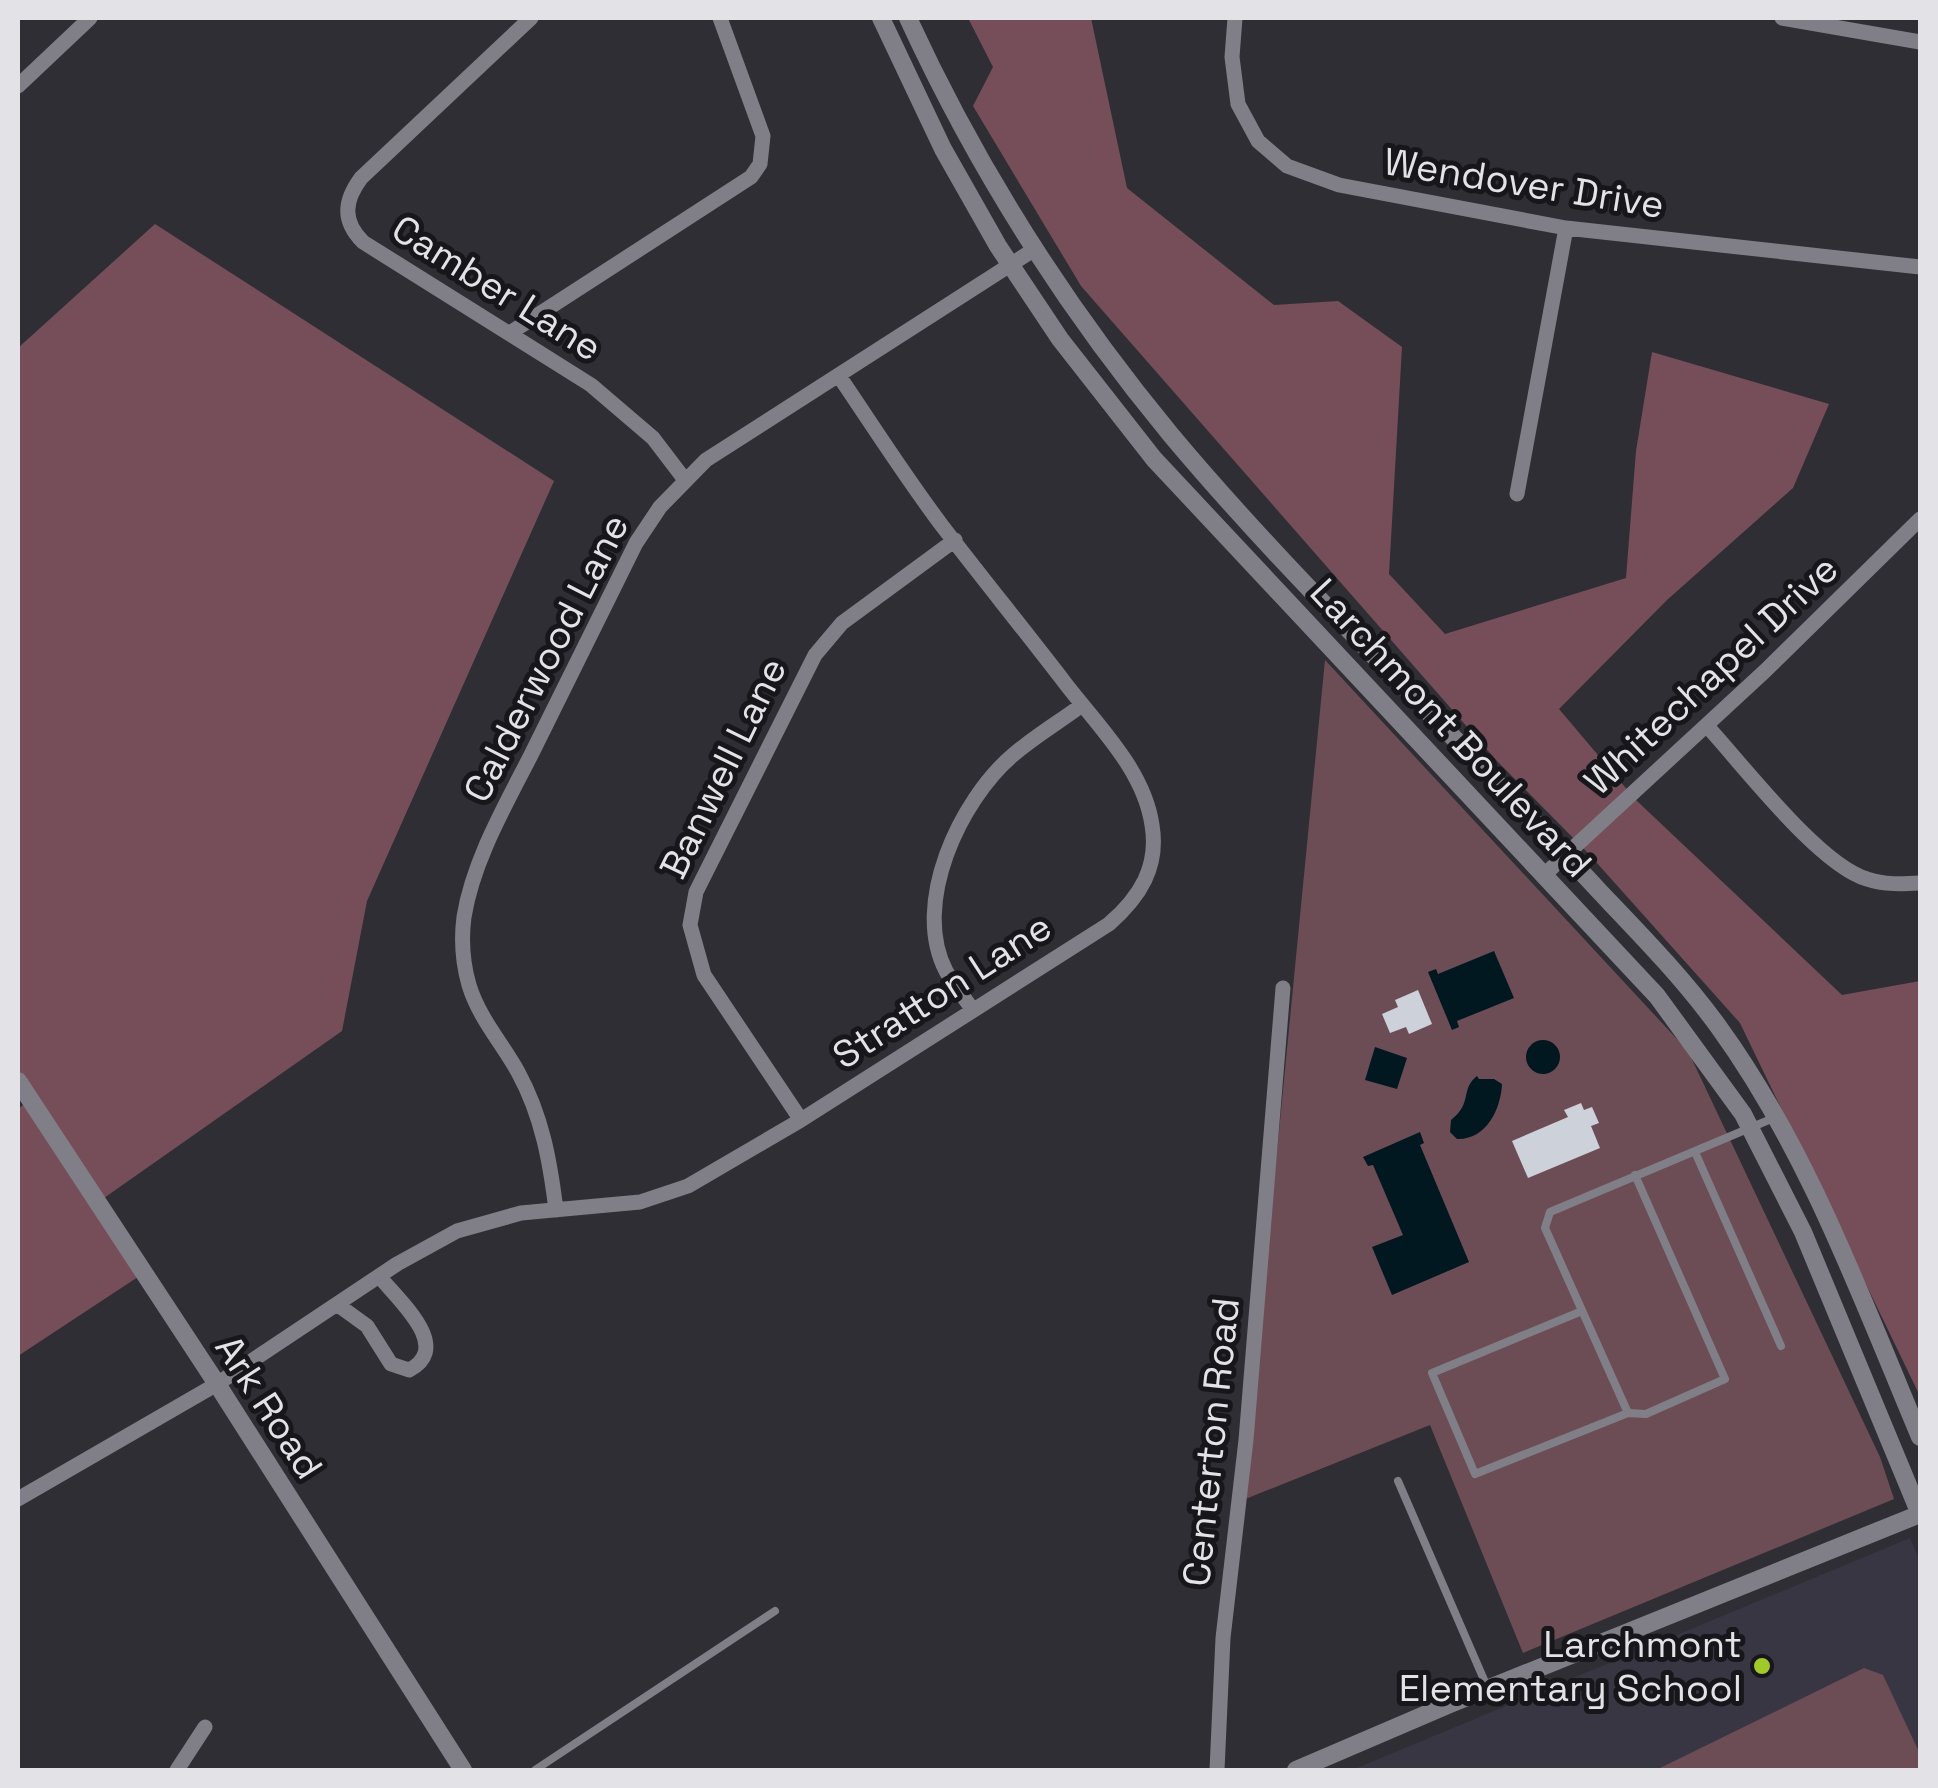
<svg xmlns="http://www.w3.org/2000/svg" width="1938" height="1788" viewBox="0 0 1938 1788" font-family="'Space Grotesk',sans-serif">
<rect width="100%" height="100%" fill="#2f2e35"/>
<!-- built -->
<path fill="#393644" d="M1910,1538L1920,1561V1770H1352Z"/>
<!-- green -->
<path fill="#6d4d55" d="M1325,660L1688,1051L1880,1457L1894,1499L1523,1653L1430,1425L1243,1500Z
M1864,1668L1883,1675L1920,1754V1770H1656Z"/>
<!-- forest -->
<path fill="#764e59" d="M968,18H1091L1127,188L1274,305L1338,301L1402,347L1389,574L1445,634L1626,578L1636,451L1652,352L1829,404L1793,488L1667,600L1559,709L1636,800L1842,995L1920,981V1391L1918,1392L1740,1023L1588,853L1497,761L1081,286L973,106L993,67Z
M155,224L554,481L367,901L342,1031L104,1198L147,1271L18,1356V1109L28,1101L18,1083V348Z"/>
<!-- water -->
<path fill="#021820" d="M1494,951L1514,998L1457,1021L1459,1027L1452,1030L1428,972L1436,969L1438,974Z
M1526 1057a17 17 0 1 1 34 0a17 17 0 1 1-34 0Z
M1375,1047L1407,1058L1397,1089L1365,1080Z
M1477,1076L1479,1079H1494L1502,1084C1501,1108 1487,1140 1457,1139L1450,1132L1451,1120C1473,1103 1460,1089 1477,1076Z
M1420,1132L1424,1143L1420,1145L1469,1262L1392,1295L1372,1247L1403,1235L1373,1165L1368,1166L1363,1157Z"/>
<!-- building -->
<path fill="#ccd1da" d="M1418,990L1432,1024L1409,1034L1406,1027L1390,1033L1382,1014L1398,1007L1395,1000Z
M1581,1103L1584,1110L1592,1107L1599,1123L1591,1126L1600,1148L1528,1178L1512,1141L1568,1117L1564,1110Z"/>
<g fill="none" stroke-linecap="round" stroke-linejoin="round">
<!-- service -->
<path stroke="#807f87" stroke-width="8" d="M1695,1152L1781,1346
M1582,1311L1432,1373L1475,1474L1628,1413L1646,1414L1725,1379L1635,1175
M1628,1413L1545,1228L1550,1212L1776,1117
M1398,1481L1488,1689
M535,1770L775,1611"/>
<!-- minor -->
<path stroke="#807f87" stroke-width="15" d="M531,18L361,178C344,201 342,221 363,242L591,385L653,438L685,480
M1235,18L1232,57L1238,104L1258,141L1287,166L1339,185L1566,228L1920,267
M1782,18L1920,42
M18,86L90,18
M510,333L751,177L760,164L763,136L720,18
M1517,494L1566,228
M1707,726C1743,765 1819,865 1867,879C1884,885 1903,884 1920,883
M1544,875L1765,671L1920,519
M972,1009C964,997 953,984 946,971C911,904 960,800 1013,755C1034,737 1059,722 1082,705
M801,1120L704,975L690,925L696,892L815,655L842,623L955,540
M556,1210C550,1161 542,1116 518,1072C502,1043 479,1018 469,985C463,964 461,940 464,917C473,861 505,806 531,755C566,685 601,614 636,543L660,507L706,460L1035,249
M338,1305L367,1326L391,1364L409,1370C454,1347 397,1299 379,1276
M18,1499L217,1384L397,1264L457,1231L521,1213L640,1202L688,1186L801,1120L1109,924C1140,897 1159,867 1152,825C1144,770 1098,726 1065,683C1025,631 983,579 943,527C906,478 873,426 839,376
M177,1770L205,1727
M1217,1770L1223,1638L1246,1440L1283,988"/>
<!-- tertiary -->
<path stroke="#807f87" stroke-width="18" d="M881,18L943,149L998,246L1060,339L1154,459L1657,996L1743,1114L1803,1232L1920,1514
M908,18C977,168 1066,308 1171,435C1258,539 1355,636 1449,733C1500,786 1551,839 1601,893C1642,936 1683,978 1718,1026C1808,1150 1861,1297 1920,1437
M18,1081L217,1384L463,1770
M1296,1770L1450,1704L1920,1514"/>
</g>
<!-- markers -->
<circle fill="#a1c929" stroke="#17161a" stroke-width="4" cx="1762" cy="1666" r="10"/>
<g text-anchor="middle" stroke-width="10" stroke-linejoin="round" paint-order="stroke">
<!-- street labels -->
<g font-size="38" fill="#e3e2e7" stroke="#17161a">
<text transform="translate(1524 183) rotate(9)" y="13">Wendover Drive</text>
<text transform="translate(497 288) rotate(32)" y="13">Camber Lane</text>
<text transform="translate(546 658) rotate(-63)" y="13">Calderwood Lane</text>
<text transform="translate(1711 675) rotate(-43)" y="13">Whitechapel Drive</text>
<text transform="translate(1451 728) rotate(47)" y="13">Larchmont Boulevard</text>
<text transform="translate(723 768) rotate(-64)" y="13">Banwell Lane</text>
<text transform="translate(942 991) rotate(-33)" y="13">Stratton Lane</text>
<text transform="translate(269 1407) rotate(57)" y="13">Ark Road</text>
<text transform="translate(1211 1442) rotate(-84)" y="13">Centerton Road</text>
</g>
<!-- poi labels -->
<g font-size="38" fill="#e3e2e7" stroke="#17161a" text-anchor="end">
<text x="1742" y="1657">Larchmont<tspan x="1742" dy="44">Elementary School</tspan></text>
</g>
</g>
<!-- border -->
<rect width="1938" height="1788" fill="none" stroke="#e3e2e7" stroke-width="40"/>
</svg>
